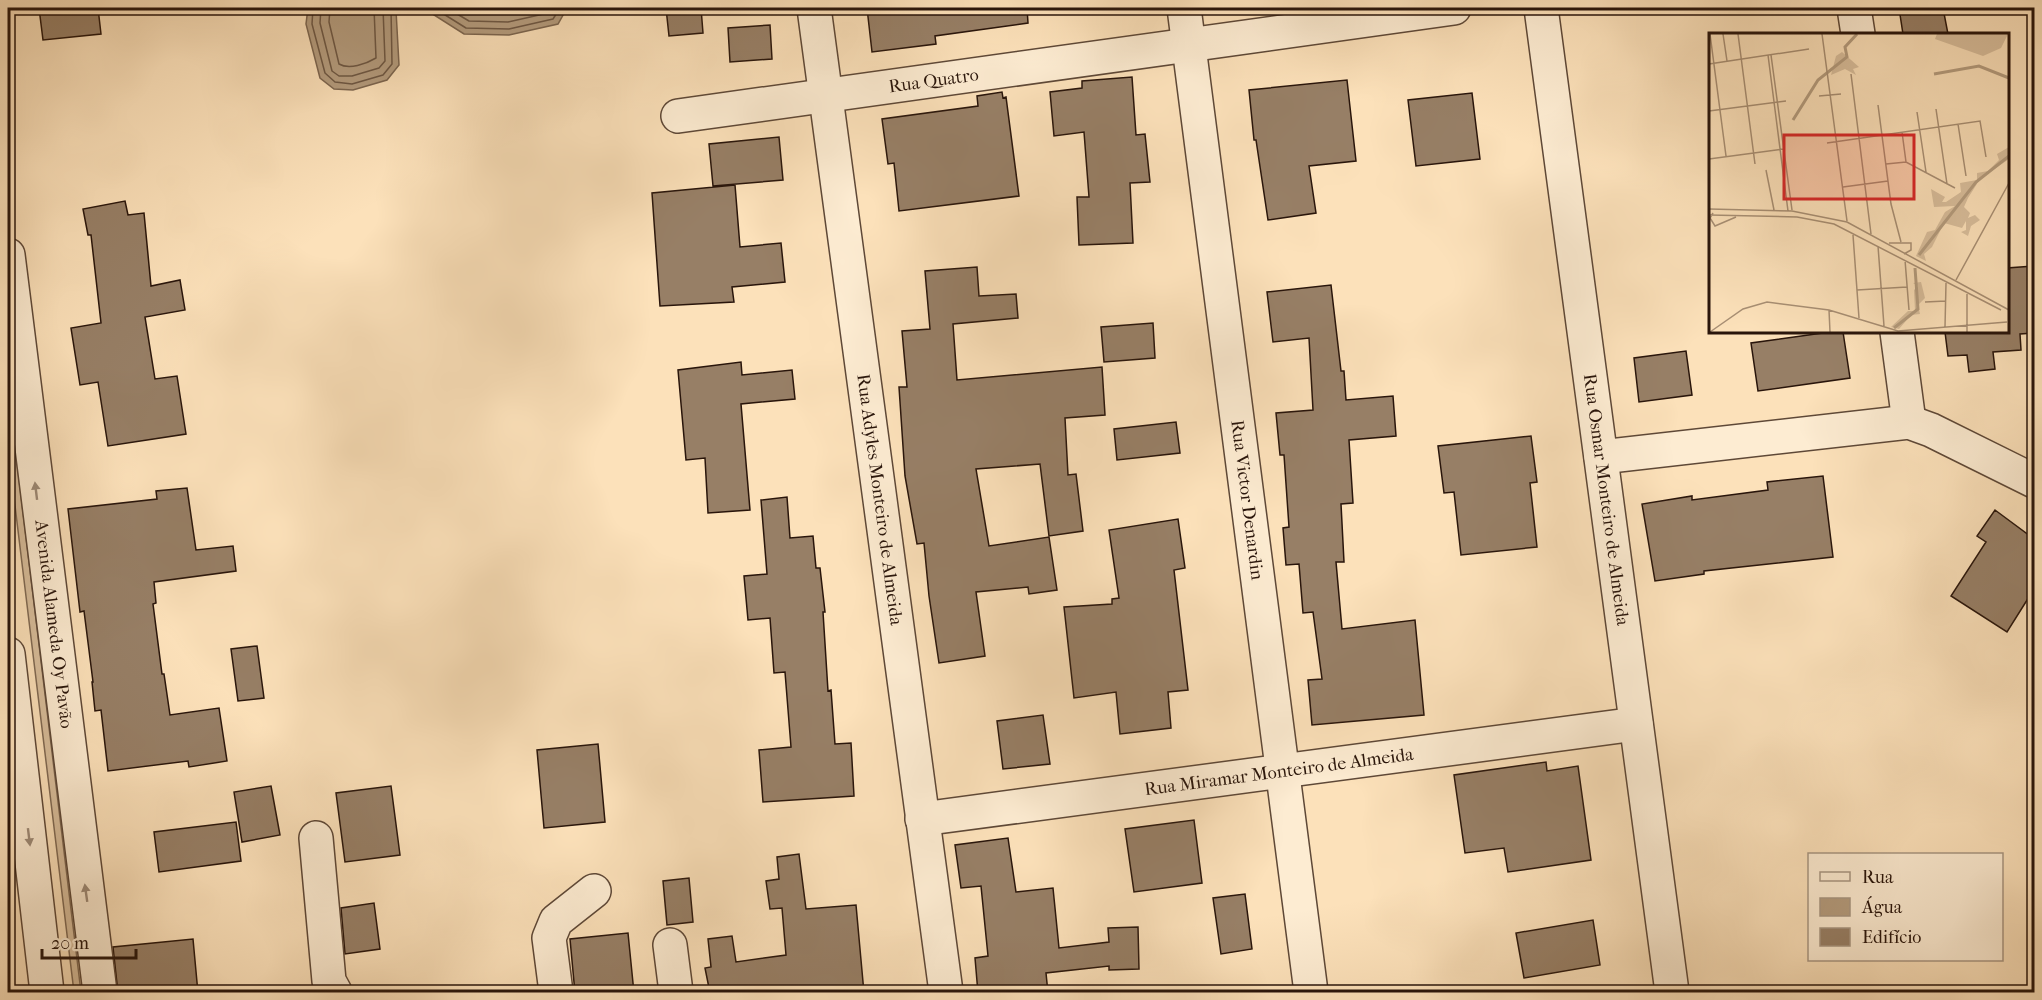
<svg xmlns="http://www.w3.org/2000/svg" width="2042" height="1000" viewBox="0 0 2042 1000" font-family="'IM FELL French Canon',serif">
<rect width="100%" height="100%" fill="#fce1ba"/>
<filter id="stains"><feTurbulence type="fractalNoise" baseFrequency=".00333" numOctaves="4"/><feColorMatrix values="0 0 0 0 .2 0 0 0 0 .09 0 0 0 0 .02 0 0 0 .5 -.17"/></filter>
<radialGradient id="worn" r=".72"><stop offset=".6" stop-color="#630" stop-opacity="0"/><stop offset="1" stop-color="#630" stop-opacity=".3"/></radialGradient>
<!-- green -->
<path fill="#d8be9c" stroke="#806a54" stroke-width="1.5" d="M8,388L81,992H74L8,448Z"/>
<!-- water -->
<path fill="#b49c7e" stroke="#7c6650" stroke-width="1.5" d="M308,8H399L396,10L399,65L387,80L353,90L334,89L320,78L306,24Z
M423,8H567L558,24L509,35L464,34Z"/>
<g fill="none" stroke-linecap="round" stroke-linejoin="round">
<!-- shore -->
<path stroke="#6e5844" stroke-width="1.5" d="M313,8L312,24L325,73L335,82L352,84L383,75L392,64L391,8
M321,8L320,23L332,71L339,76H352L379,68L385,61L383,8
M330,8L329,22L339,64C349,70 366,64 376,58L374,8
M434,8L466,28L509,29L553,19L560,8
M447,8L469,21L508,22L548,13L552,8
M464,8C480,18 512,12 530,8"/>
</g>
<!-- building -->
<path fill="#977f66" stroke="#29150b" stroke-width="1.5" d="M39,8H98L101,34L43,40Z
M666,8H701L703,33L669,36Z
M867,8H1027L1028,23L935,36L936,44L872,52Z
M1899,8H1943L1948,34H1903Z
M770,25L772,59L730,62L728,28Z
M1132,77L1136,135L1145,134L1150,182L1130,183L1133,243L1079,245L1077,197H1089L1084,132L1054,136L1050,92L1082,88V81Z
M1347,80L1356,161L1309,166L1316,213L1268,220L1256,140H1254L1249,90Z
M1002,92L1003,98L1006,97L1019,196L899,211L894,163L888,164L882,119L978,106L977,96Z
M1472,93L1480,159L1416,166L1408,100Z
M779,137L783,180L713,186L709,144Z
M735,185L740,247L781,243L785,282L732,287L734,302L660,306L652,193Z
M125,201L128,215L144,213L151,286L180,280L185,310L145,317L155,379L177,376L186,434L108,446L98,382L80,385L71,328L101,323L91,235H88L83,209Z
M2034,266V333L2020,334L2021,350L1993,352L1995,369L1969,372L1967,355L1948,356L1945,332H2007V268Z
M977,267L979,296L1016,294L1018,318L953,324L957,380L1102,367L1105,415L1065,418L1068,475L1076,474L1083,531L1049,536L1040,464L976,469L989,546L1049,537L1057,590L1029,594L1028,587L976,592L985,656L939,663L929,596L924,543L917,544L905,476L899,387H907L902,331L930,329L925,271Z
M1331,285L1341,371H1344L1346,400L1393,396L1396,436L1349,440L1353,503L1341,504L1344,562H1336L1342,629L1415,620L1424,715L1312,725L1308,680L1322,679L1313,612L1303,613L1299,564L1286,565L1283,528L1289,527L1284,455H1280L1276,413L1313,410L1309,338L1273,342L1267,292Z
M1153,323L1155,358L1104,362L1101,327Z
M1830,332H1843L1850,378L1758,391L1751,343Z
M1686,351L1692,395L1639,402L1634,358Z
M741,362L742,375L792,370L795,399L741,404L750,510L708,513L705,458L686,460L678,370Z
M1176,422L1180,453L1117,460L1114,429Z
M1531,436L1537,482L1530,483L1537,547L1461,555L1454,492L1444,493L1438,446Z
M1823,476L1833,557L1704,571V574L1655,581L1642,504L1692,496V500L1768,490L1767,482Z
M187,488L196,550L233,546L236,571L154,582L156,603L153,604L162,674H164L170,715L219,708L227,761L189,767L188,761L108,771L101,710L95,711L92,682H93L84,611L80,612L68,509L157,499L156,491Z
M787,497L790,538L813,536L816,568H820L825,612H823L828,691L831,690L835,744L851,743L854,796L763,802L759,750L791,747L785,672L774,673L770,618L748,620L744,576L767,574L761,500Z
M1995,510L2034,539V589L2007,632L1951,596L1986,542L1977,536Z
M1178,519L1185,568L1174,570L1188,690L1168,692L1171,728L1120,734L1116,692L1074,698L1064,607L1112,604V599L1119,598L1109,530Z
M257,646L264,698L238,701L231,649Z
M1043,715L1050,764L1003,769L997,721Z
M598,744L605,822L544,828L537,750Z
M1546,762L1547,771L1578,766L1591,860L1508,872L1504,848L1465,853L1454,775Z
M271,786L280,835L242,842L234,792Z
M391,786L400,855L345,862L336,793Z
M1194,820L1202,883L1134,892L1125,829Z
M236,822L241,861L159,872L154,832Z
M1008,838L1016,892L1053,888L1059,948L1109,942L1108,928L1138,927L1139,969L1109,970V966L1046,973L1048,993H978L975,958L988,956L981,886L961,888L955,845Z
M799,854L806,909L856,905L864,993H710L705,968L711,967L708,939L732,936L736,962L786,955L782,908L770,909L766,881L779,879L777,857Z
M689,878L693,922L667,925L663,881Z
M1245,894L1252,949L1221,954L1213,898Z
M374,903L380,949L345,954L341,908Z
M1593,920L1600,965L1524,978L1516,933Z
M628,933L634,993H575L570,939Z
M193,939L198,993H118L113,947Z"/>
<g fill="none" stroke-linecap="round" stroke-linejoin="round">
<!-- minor casing -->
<g stroke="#5e4837" stroke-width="36">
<g id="minor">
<path id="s1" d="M814,8L946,992"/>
<path id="s2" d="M1184,8L1311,992"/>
<path id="s3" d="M1541,8L1672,992"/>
<path d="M1854,8L1858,34"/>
<path id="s4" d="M678,116L1454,8"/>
<path id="s5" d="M8,255L100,992"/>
<path d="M1897,332L1909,422"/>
<path d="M1601,457L1909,422L1931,430L2034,481"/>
<path d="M8,654L47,992"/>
<path id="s6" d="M922,819L1636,724"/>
<path d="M316,838L329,981L335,992"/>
<path d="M670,945L676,992"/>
<path d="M556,992L549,938L556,921L594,891"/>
</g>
</g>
<!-- minor -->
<use href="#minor" stroke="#fdecd2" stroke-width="33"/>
</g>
<!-- one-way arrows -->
<defs><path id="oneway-solid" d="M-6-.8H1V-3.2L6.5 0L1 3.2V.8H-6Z" transform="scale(1.5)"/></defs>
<g fill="#9e8b78">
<use href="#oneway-solid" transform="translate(36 491) rotate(-97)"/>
<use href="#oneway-solid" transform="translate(29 837) rotate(83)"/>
<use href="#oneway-solid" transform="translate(86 893) rotate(-98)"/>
</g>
<g text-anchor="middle" stroke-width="4.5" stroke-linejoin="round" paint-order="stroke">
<!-- street labels -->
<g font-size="18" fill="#29150b" stroke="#fdecd2">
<text dy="6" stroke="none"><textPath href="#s4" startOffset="258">Rua Quatro</textPath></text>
<text dy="6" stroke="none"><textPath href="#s1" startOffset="496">Rua Adyles Monteiro de Almeida</textPath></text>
<text dy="6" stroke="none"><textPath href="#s2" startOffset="496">Rua Victor Denardin</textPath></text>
<text dy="6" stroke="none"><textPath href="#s3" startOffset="496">Rua Osmar Monteiro de Almeida</textPath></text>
<text dy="6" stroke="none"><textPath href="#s5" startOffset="372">Avenida Alameda Oy Pavão</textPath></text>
<text dy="6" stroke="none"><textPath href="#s6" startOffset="360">Rua Miramar Monteiro de Almeida</textPath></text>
</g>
</g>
<!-- overview -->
<g transform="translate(1709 33)">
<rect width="300" height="300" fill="#fce1ba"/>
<path d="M228,1H299L292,15L274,23L226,6ZM133,19L150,34L144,36L147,42L136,36L122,42L127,23ZM300,114V126L271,146L259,165L255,174L261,180L259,185L266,182L271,187L262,193L259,203L252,199L257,197V188L253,195L235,190L223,214L215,221L217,228L207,223L218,199L226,197L236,179L246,173L225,174L222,156L236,164L233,169H237L252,159L251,150L268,147V140L279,138L290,127L288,121ZM212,249L216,265L209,272L211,281L202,282L190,296L182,294L199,278H206L205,257L209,253L204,250Z" fill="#d8be9c"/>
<path fill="none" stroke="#b49c7e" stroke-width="3" d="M225,41L270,33L300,45M84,87L109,47L138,24L136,14L148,1M210,222L267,149L300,123M185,295L209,276L206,235"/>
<path fill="none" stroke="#a88f74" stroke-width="1.5" d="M1,1L17,123M14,1L18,28M29,1L46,131M113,1L138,188M59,22L79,178M62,22L83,177M0,31L100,16M142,41L162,201M110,63L132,61M169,72L182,171L192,209M227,76L238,151M0,78L77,68M208,79L217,139M249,91L257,143M193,99L197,129M118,110L271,88L277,124M0,126L74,116M177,131L197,129L246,155M57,137L65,177M134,154L179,148M0,176L83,178L138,189L300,277M4,180L1,185L6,193L27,184M0,182L88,184L125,191L292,277M144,202L150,285M180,210H202V217L195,221M169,213L175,293M196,227L200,277M247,247L300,150M148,257L198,254M258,259V299M216,269L237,268M120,277L121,299M236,294L237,250M1,299L34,276L58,269L120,277L189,298L298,289"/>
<path fill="#d62828" fill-opacity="0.15" stroke="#d62828" stroke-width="3" d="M75,102H205V166H75Z"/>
<rect width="300" height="300" fill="none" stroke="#29150b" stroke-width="3"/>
</g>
<!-- margin -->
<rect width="2042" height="1000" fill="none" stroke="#fce1ba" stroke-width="30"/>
<rect x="9" y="9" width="2024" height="982" fill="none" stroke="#29150b" stroke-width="3"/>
<rect x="15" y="15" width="2012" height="970" fill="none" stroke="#29150b" stroke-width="1.5"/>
<!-- legend -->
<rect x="1808" y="853" width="195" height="108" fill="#fdecd2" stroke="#a89682" stroke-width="1.5"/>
<rect x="1820" y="872" width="30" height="9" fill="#fdecd2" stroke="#a89682" stroke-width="1.5"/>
<text x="1862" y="883" font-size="18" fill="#29150b">Rua</text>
<rect x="1820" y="898" width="30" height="18" fill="#b49c7e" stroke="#a89682" stroke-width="1.5"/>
<text x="1862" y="913" font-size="18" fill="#29150b">Água</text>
<rect x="1820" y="928" width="30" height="18" fill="#977f66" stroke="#a89682" stroke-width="1.5"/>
<text x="1862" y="943" font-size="18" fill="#29150b">Edifício</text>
<!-- scale -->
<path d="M42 949v9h94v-9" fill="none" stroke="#29150b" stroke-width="3"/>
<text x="51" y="949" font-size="18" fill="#29150b" stroke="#fdecd2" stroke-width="4.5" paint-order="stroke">20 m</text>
<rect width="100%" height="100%" filter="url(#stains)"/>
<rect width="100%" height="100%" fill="url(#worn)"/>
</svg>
